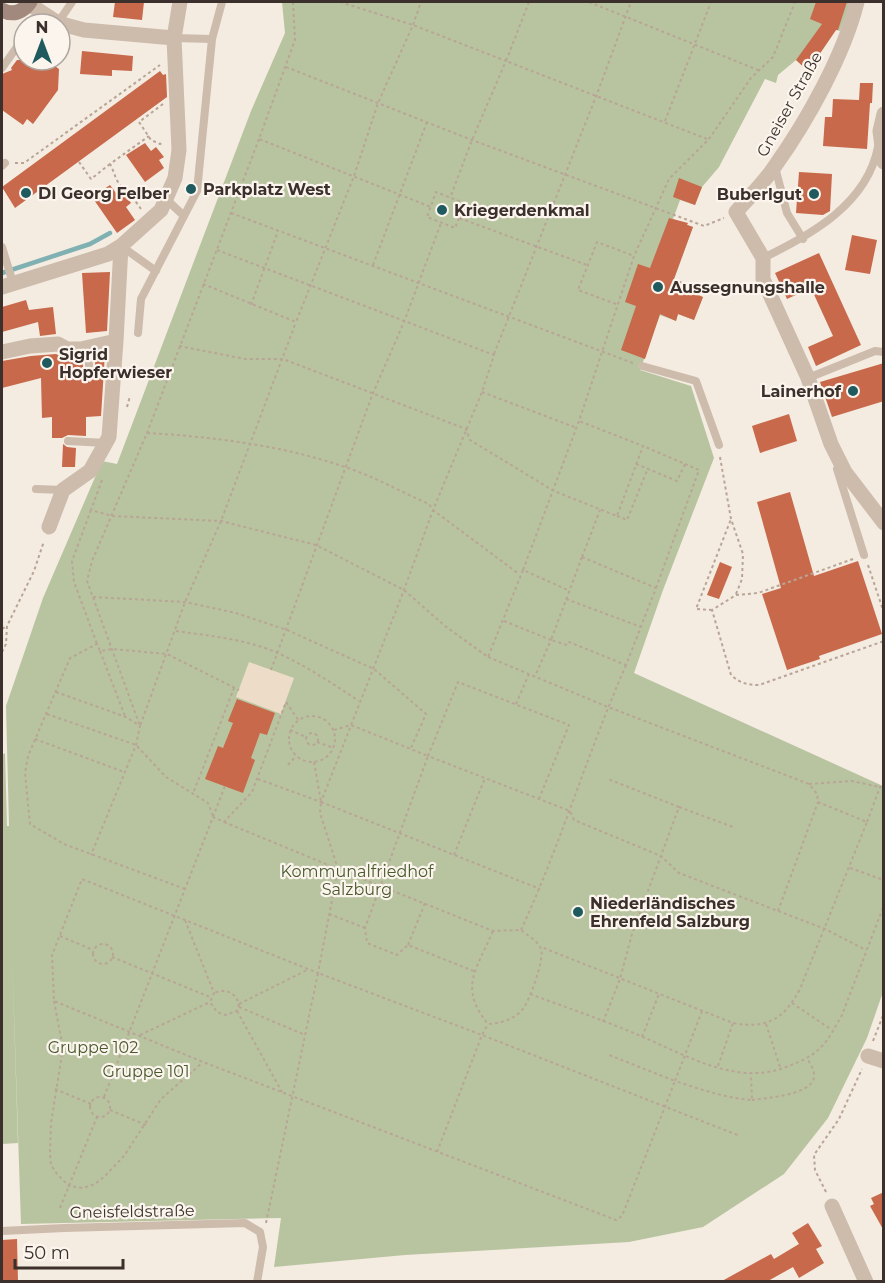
<svg xmlns="http://www.w3.org/2000/svg" width="885" height="1283" viewBox="0 0 885 1283" font-family="Montserrat,sans-serif">
<rect width="100%" height="100%" fill="#f4ebe1"/>
<!-- green -->
<path fill="#b8c4a0" d="M282,2H851L840,31L836,30L808,71L796,60L778,75L776,83L765,79L719,167L702,187L695,205L680,200L673,219L693,227L674,279L687,284L686,290L703,297L694,320L678,314L676,321L660,315L640,370L691,386L714,458L663,590L634,673L883,786V992L867,1038L828,1118L784,1174L703,1227L629,1242L405,1255L274,1267L281,1218L21,1224L12,953L18,1143L2,1144V755L5,753L7,826H9L6,706L43,598L102,461L117,464L251,111L285,33Z"/>
<!-- plaza -->
<path fill="#ecdcc8" d="M249,662L294,678L281,714L236,697Z"/>
<g fill="none" stroke-linecap="round" stroke-linejoin="round">
<!-- stream -->
<path stroke="#7fb0b2" stroke-width="4.5" d="M2,273L90,244L110,233"/>
</g>
<!-- building -->
<path fill="#c8694b" d="M115,2H144L142,20L113,17Z
M816,2H847L838,30H836L808,71L796,60L822,24L810,19Z
M82,51L133,56L132,71L112,70V76L80,74Z
M17,60H55L52,64L59,69L58,90L33,124L27,119L23,125L2,110V74L12,70L11,68Z
M160,71L163,75L166,74L167,97L15,208L2,187Z
M860,83H873L872,103H870L867,149L823,146L825,117H832L833,99L859,100Z
M145,143L151,151L156,147L164,157L159,160L164,168L145,182L126,155Z
M799,172L832,174L830,211L823,215L796,213Z
M679,178L702,187L695,205L673,197Z
M110,185L119,197L124,192L131,203L126,207L135,220L117,233L92,197Z
M669,218L688,223L687,225L693,227L674,279L687,284L685,290L703,297L694,320L678,314L676,321L660,314L645,359L621,350L636,306L625,302L638,264L650,268Z
M852,235L877,240L870,274L845,270Z
M819,253L861,345L816,366L808,347L833,336L811,288L787,299L775,273Z
M110,272L107,331L86,333L82,273Z
M26,300L29,310L53,307L56,334L40,336L38,322L2,332V307Z
M105,353L101,416L86,417V436L68,435L62,438H52V417L42,418L41,378L2,388V361L31,356L56,354L66,359H83V379L90,382L95,377V356Z
M884,363V401L832,417L820,382Z
M789,414L797,441L760,453L752,426Z
M63,444L67,447L76,448L75,467H62Z
M790,492L814,576L858,561L882,634L819,656L820,659L787,670L762,594L781,588L757,502Z
M720,562L732,567L719,599L707,595Z
M237,699L275,713L267,735L260,733L251,758L255,760L243,793L205,779L218,746L223,748L233,723L228,721Z
M884,1192V1231L870,1206L874,1204L871,1198Z
M808,1223L822,1246L816,1249L824,1263L799,1278L793,1267L768,1281H722L771,1254L774,1259L799,1244L792,1233Z
M17,1239L18,1281H2V1240Z"/>
<g fill="none" stroke-linecap="round" stroke-linejoin="round">
<!-- path -->
<path stroke="#b9a596" stroke-width="2" stroke-dasharray="3 3" stroke-linecap="butt" d="M293,2L295,40L259,139L431,207
M340,2L413,25L506,61L472,140L450,198
M529,2L506,61L707,139
M589,2L758,70
M286,67L472,140L704,226L724,218
M163,104L139,122L151,140L160,144L164,142
M665,121L711,2
M259,139L147,433L92,561L87,581L140,726L185,602L221,521L296,322
M79,162L91,179L110,164
M15,163H24L160,65
M141,209L126,188H123C115,181 115,173 110,164L149,136
M231,213L633,363
M459,218L455,228L427,217L436,192L464,203L459,218L587,265
M217,250L494,355L482,392L433,510L404,590L321,802L258,779
M373,265L427,122
M203,284L296,322L354,176L378,103L413,25L421,2
M616,304L578,290L597,242L634,256
M251,305L278,231
M179,346L245,359H283L466,429L470,440L554,491L617,516L643,446L579,421
M494,354L597,94L631,2
M482,392L577,428
M127,407L130,396
M147,433C214,437 281,445 345,467C373,476 401,492 429,504L433,510L519,574
M720,457L731,519L743,554L742,579L736,594
M636,464L677,481L685,464L643,446
M102,480L91,510L112,516L221,521L316,545L404,590L445,626L488,657L523,570L570,591
M91,510L72,561L74,582L97,644
M617,516L627,520L648,468
M582,557L656,588L626,665L569,642L567,645L551,640Z
M582,557L600,510
M853,559L758,593L736,595L712,610L731,675C740,683 747,685 759,685L884,641
M868,565L884,613
M523,570L579,421L634,256L669,179L709,139L751,78L773,57L795,2
M656,588L699,470L685,464
M93,597L185,602L236,613L287,630L374,669L426,714L411,748
M566,599L641,627
M712,610L696,609L731,519
M504,621L551,640L535,676
M2,629L7,626
M176,631C210,636 247,639 280,654C308,667 333,684 359,701
M100,651L125,716
M2,652L6,644L7,626L34,571L44,541
M488,657L608,707L809,784L817,794L818,802L867,822L800,989C784,1019 768,1029 733,1023L541,947
M271,670L373,393L404,322L441,223
M56,692L126,717L140,726L136,745L91,855
M516,704L529,674
M47,714L136,745L166,777L208,803L213,816
M289 739a23 23 0 1 1 46 0a23 23 0 1 1-46 0Z
M290,730L306,737
M334,730L351,725L428,756L365,928L367,943L397,955L408,945L476,972
M306 739a6 6 0 1 1 12 0a6 6 0 1 1-12 0Z
M35,739L124,772
M317,742L334,748
M314,762L321,802L320,813L338,869L493,931L521,930C527,935 539,942 541,949C545,958 529,1003 522,1010C513,1020 501,1023 488,1024C458,987 477,969 493,931
M288,765L296,756
M809,784L852,781L880,787
M194,791L234,688
M539,799L569,725L458,682L428,756L570,811L574,820L661,856L679,873L825,929L866,950
M321,802L540,889
M679,807L733,827
M213,817L225,786
M224,822L338,869L318,973L82,879L52,955L54,1001L203,1062L616,1220L622,1216L675,1081L609,1055
M867,822L880,787L884,788
M454,855L485,778
M850,868L884,880
M185,889L64,844L30,824L25,773L28,756L70,658L97,644L100,651L113,649L167,654L239,690
M778,911L818,802
M329,914L365,928
M185,920L214,993L210,1002L217,1012L225,1015L237,1011L239,1004C235,992 225,988 214,993
M521,930C561,843 588,752 626,665
M60,936L93,950
M93 954a10 10 0 1 1 20 0a10 10 0 1 1-20 0Z
M408,945L425,903
M112,957L210,997
M530,994C568,1008 606,1021 643,1037C690,1057 740,1088 791,1065C801,1061 811,1057 819,1049C829,1040 835,1027 842,1015L884,905
M54,1001L63,1048L51,1123L50,1153L51,1165L57,1174L69,1186L83,1188L95,1184L105,1176L124,1156L161,1099L202,1063
M792,1003L832,1030
M239,1004L307,970
M239,1007L305,1035
M237,1011L282,1092
M702,1011L675,1081C700,1089 725,1098 752,1100L751,1075
M603,1022L620,979L632,934L679,807L608,779
M766,1024L781,1070
M140,1035L210,1002
M642,1037L659,994
M873,1041L884,1013
M718,1066L733,1023
M55,1089L91,1104
M90 1107a10 10 0 1 1 20 0a10 10 0 1 1-20 0Z
M104,1097L213,817L224,822L252,792L286,702L299,721
M752,1100C766,1098 812,1095 814,1077C815,1070 810,1064 807,1058
M110,1110L146,1125
M437,1152L482,1035L488,1024
M826,1192L815,1170L814,1155L839,1119L862,1069
M60,1208L97,1117
M266,1223L318,973L482,1035L740,1136"/>
<!-- service -->
<path stroke="#cdbbac" stroke-width="8" d="M57,24L72,2
M174,38L212,39
M2,68L24,37
M2,166L5,163
M775,167L787,213L803,239
M166,199L184,216
M121,246L156,271
M2,247L13,283
M763,258C811,235 867,204 878,147
M138,333L141,299L197,191L212,39L222,2
M642,366L696,381L719,445
M89,376V347
M808,378L875,351L884,352
M68,441L106,443
M837,469L864,555
M36,489L63,490
M2,1231L64,1228L245,1223L260,1232L263,1247L257,1282"/>
<!-- minor -->
<path stroke="#cdbbac" stroke-width="15" d="M857,2C844,55 807,121 775,166C764,183 749,197 736,212L763,258V279L808,378L831,444L845,472L884,523
M29,4L58,23L84,30L174,38
M884,114L880,131L884,162
M2,287L108,254L121,246L161,210L175,178L179,150L174,38L180,2
M2,352L30,346L58,344L67,349H81L116,341L121,246
M49,527L63,490L90,471L109,437L116,341
M868,1056L884,1061
M832,1206L866,1282"/>
<!-- secondary -->
<path stroke="#a18a7d" stroke-width="15" d="M2,10C13,16 23,12 30,2"/>
</g>
<!-- markers -->
<g fill="#1f5a5e" stroke="#fbf5ee" stroke-width="2">
<circle cx="191" cy="189" r="6"/>
<circle cx="26" cy="193" r="6"/>
<circle cx="814" cy="194" r="6"/>
<circle cx="442" cy="210" r="6"/>
<circle cx="658" cy="287" r="6"/>
<circle cx="47" cy="363" r="6"/>
<circle cx="853" cy="391" r="6"/>
<circle cx="578" cy="912" r="6"/>
</g>
<g text-anchor="middle" stroke-width="4.5" stroke-linejoin="round" paint-order="stroke">
<!-- street labels -->
<g font-size="16" fill="#3b302b" stroke="#fbf5ee">
<text transform="translate(789 104) rotate(-61)" y="6">Gneiser Straße</text>
<text transform="translate(132 1211) rotate(-1)" y="6">Gneisfeldstraße</text>
</g>
<!-- poi labels -->
<g font-size="16" font-weight="bold" fill="#3b302b" stroke="#fbf5ee" text-anchor="start">
<text x="203" y="195">Parkplatz West</text>
<text x="38" y="199">DI Georg Felber</text>
<text x="802" y="200" text-anchor="end">Buberlgut</text>
<text x="454" y="216">Kriegerdenkmal</text>
<text x="670" y="293">Aussegnungshalle</text>
<text x="59" y="360">Sigrid<tspan x="59" dy="18">Hopferwieser</tspan></text>
<text x="841" y="397" text-anchor="end">Lainerhof</text>
<text x="590" y="909">Niederländisches<tspan x="590" dy="18">Ehrenfeld Salzburg</tspan></text>
</g>
<!-- park labels -->
<g font-size="16" fill="#4a5a2e" stroke="#fbf5ee">
<text x="357" y="877">Kommunalfriedhof<tspan x="357" dy="18">Salzburg</tspan></text>
<text x="93" y="1053">Gruppe 102</text>
<text x="146" y="1077">Gruppe 101</text>
</g>
</g>
<!-- border -->
<rect width="885" height="1283" fill="none" stroke="#3b302b" stroke-width="6"/>
<!-- north arrow -->
<g transform="translate(42 42)"><circle r="28" fill="#fbf5ee" stroke="#aea6a0" stroke-width="1.5"/>
<path d="M0-4.5L10 22L0 15L-10 22Z" fill="#1f5a5e"/>
<text y="-9" font-size="16" font-weight="bold" text-anchor="middle" fill="#3b302b">N</text>
</g>
<!-- scale -->
<path d="M15 1259v9h108v-9" fill="none" stroke="#3b302b" stroke-width="3"/>
<text x="24" y="1259" font-size="18" fill="#3b302b" stroke="#fbf5ee" stroke-width="4.5" paint-order="stroke">50 m</text>
</svg>
